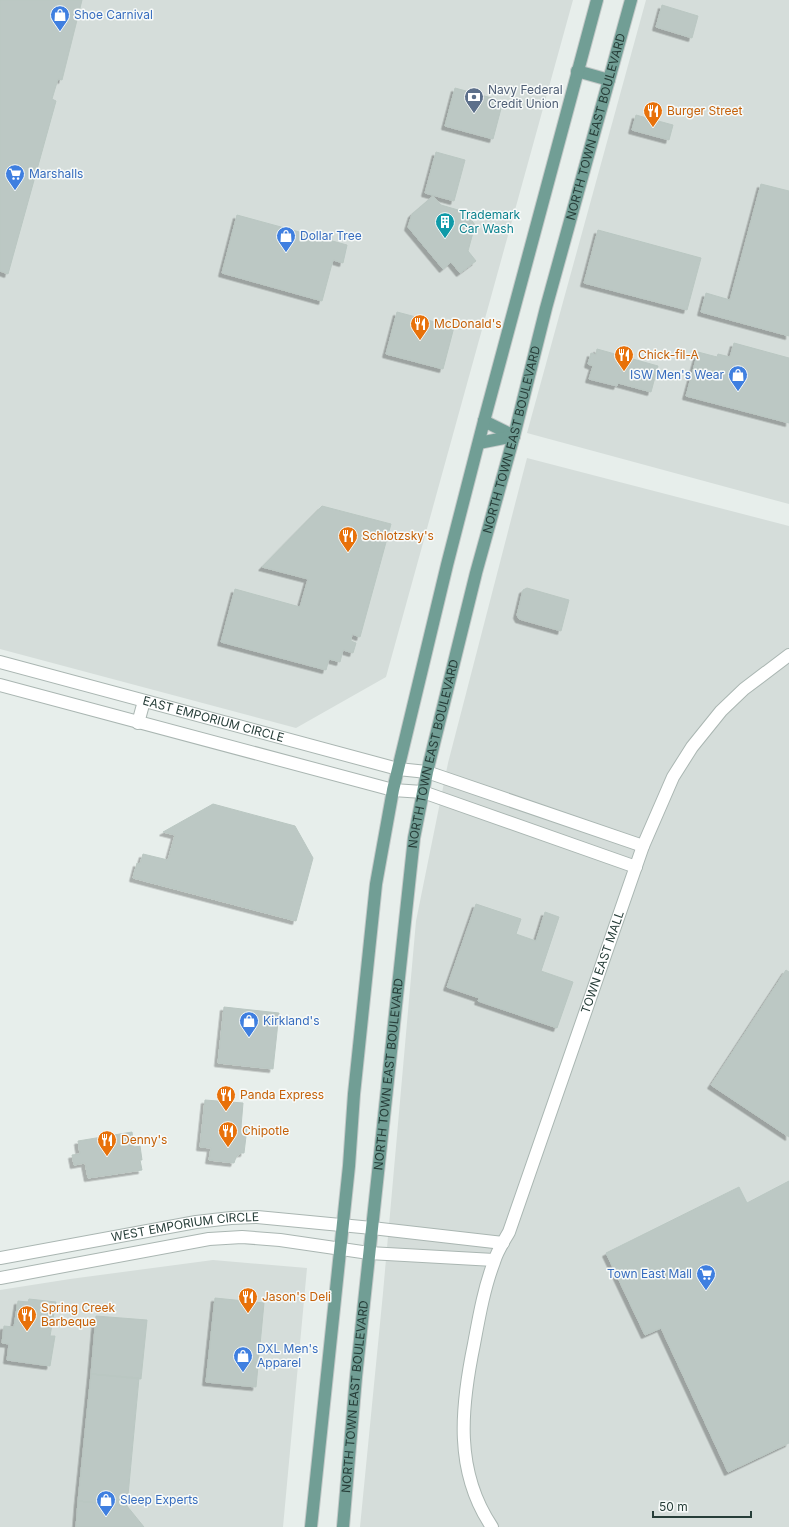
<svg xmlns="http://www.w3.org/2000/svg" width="789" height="1527" viewBox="0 0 789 1527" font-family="Inter,sans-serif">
<defs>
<filter id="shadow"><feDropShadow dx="-3.5" dy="3.5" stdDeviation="0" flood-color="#0004"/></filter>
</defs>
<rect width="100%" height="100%" fill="#e7eeeb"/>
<!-- built -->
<path fill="#d5ddda" d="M0,0H573L386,677L296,728L0,649Z
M646,0H789V504L527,433Z
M527,458L789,526V1527H360L383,1293L416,921L448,763Z
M213,1260L307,1268L283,1527H0V1290L70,1279Z"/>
<!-- building -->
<path fill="#bcc8c4" stroke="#bac7c2" filter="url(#shadow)" d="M0,0H82L62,80L58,79L52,99L56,101L8,274L0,271Z
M662,5L698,16L692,38L656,27Z
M455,88L503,101L493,139L445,126Z
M636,115L673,125L669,140L632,130Z
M436,152L465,160L454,201L425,193Z
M761,184L789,191V336L701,312L706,293L730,300Z
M433,196L441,205L465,212L464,217L470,218L475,225L468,251L476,261L460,273L451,262L443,269L408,227L412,214Z
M237,215L347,245L343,263L333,260L322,301L222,273Z
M598,230L701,258L687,310L584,283Z
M397,312L454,327L443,369L386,354Z
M734,343L789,358V423L686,396L698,352L717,357L718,354L730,357Z
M597,349L658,366L651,392L618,383L617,386L589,379L593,366L588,364L591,353L596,355Z
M322,506L391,524L360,637L352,634L351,641L356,643L353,653L343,650L340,662L329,659L326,670L221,642L235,589L300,607L308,579L262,567Z
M527,588L569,600L561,631L519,619L517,615L523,590Z
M213,804L295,826L313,858L296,921L133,878L137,863L140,864L143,854L168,860L175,835L163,832Z
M476,904L521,919L516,934L536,941L545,912L559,917L541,971L573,982L557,1028L478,1001L479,998L447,987Z
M786,970L789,972V1137L711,1085Z
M224,1007L279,1013L273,1069L218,1063Z
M205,1100L243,1103L241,1127L247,1128L244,1153H241L236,1157L234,1163L209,1160L211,1148L200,1147Z
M132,1132L134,1147L140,1146L142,1160H140L142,1170L88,1178L85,1163L74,1165L72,1155L80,1154L78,1141Z
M789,1181V1443L728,1472L661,1328L645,1335L606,1253L739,1187L747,1203Z
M215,1298L264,1303L256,1387L206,1382Z
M29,1299L56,1302L50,1336H55L50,1366L7,1360L9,1344L2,1343L4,1326L14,1327L18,1301L28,1302Z
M96,1316L147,1320L141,1379L91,1374Z
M91,1374L139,1378L127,1506L78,1501Z
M78,1501L127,1506L144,1527H76Z"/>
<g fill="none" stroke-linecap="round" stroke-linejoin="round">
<!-- minor casing -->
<g stroke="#aab6b2" stroke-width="14">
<g id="minor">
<path id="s1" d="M0,662L398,769L427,772L643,846"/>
<path d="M0,685L393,790L423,792L636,867"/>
<path d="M138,723L144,701"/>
<path id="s2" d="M0,1258L196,1222L231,1218L257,1217L372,1228L503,1243"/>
<path d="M0,1278L209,1239L242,1237L280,1240L369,1253L494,1260"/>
<path id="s3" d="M492,1527C454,1471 461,1407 474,1344C479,1317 484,1288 494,1262C497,1251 504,1241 509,1232L643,846L673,777L692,747L721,711L744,689L789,655"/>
</g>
</g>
<!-- major casing -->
<g stroke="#c3c9c8" stroke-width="14">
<g id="major">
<path d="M577,71L609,80"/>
<path d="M484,421L514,436"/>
<path d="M479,443L514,436"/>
<path d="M311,1527L349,1166L354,1094L376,884L393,790L447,565L484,421L597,0"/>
<path id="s4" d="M343,1527L356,1377L414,838L427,772L476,573L514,436L546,308L631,0"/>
</g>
</g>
<!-- minor -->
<use href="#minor" stroke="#fff" stroke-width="12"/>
<!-- major -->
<use href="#major" stroke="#719e95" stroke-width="12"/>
</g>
<!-- icons -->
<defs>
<g id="shop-pin" transform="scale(1)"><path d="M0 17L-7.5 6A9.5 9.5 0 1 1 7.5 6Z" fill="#3f7fe0" stroke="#f7faf9"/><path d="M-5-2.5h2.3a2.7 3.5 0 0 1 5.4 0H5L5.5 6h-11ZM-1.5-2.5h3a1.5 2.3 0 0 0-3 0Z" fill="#fff"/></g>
<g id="bank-pin" transform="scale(1)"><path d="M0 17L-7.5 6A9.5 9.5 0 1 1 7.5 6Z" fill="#5c6f8a" stroke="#f7faf9"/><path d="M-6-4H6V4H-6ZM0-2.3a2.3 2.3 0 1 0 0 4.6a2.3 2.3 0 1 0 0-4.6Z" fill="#fff"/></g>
<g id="restaurant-pin" transform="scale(1)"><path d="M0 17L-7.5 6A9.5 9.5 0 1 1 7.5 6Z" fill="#e8710a" stroke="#f7faf9"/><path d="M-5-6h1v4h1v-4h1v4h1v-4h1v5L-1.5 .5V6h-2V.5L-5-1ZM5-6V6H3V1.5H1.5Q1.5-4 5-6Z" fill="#fff"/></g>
<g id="supermarket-pin" transform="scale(1)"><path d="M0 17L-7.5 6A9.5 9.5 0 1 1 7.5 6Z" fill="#3f7fe0" stroke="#f7faf9"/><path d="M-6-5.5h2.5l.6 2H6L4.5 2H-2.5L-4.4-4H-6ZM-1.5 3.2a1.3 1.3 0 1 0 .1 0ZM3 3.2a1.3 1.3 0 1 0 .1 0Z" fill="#fff"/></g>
<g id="building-pin" transform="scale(1)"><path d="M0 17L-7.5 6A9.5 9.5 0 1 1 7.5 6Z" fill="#0f9aa8" stroke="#f7faf9"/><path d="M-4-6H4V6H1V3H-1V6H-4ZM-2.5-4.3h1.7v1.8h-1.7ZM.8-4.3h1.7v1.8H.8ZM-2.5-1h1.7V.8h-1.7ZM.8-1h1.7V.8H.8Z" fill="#fff"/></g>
</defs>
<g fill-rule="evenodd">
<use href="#shop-pin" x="60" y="15"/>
<use href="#bank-pin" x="474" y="97"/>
<use href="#restaurant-pin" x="653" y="111"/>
<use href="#supermarket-pin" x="15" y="174"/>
<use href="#building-pin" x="445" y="222"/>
<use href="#shop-pin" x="286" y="236"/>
<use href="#restaurant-pin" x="420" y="324"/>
<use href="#restaurant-pin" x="624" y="355"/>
<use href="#shop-pin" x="738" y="375"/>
<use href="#restaurant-pin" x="348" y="536"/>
<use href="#shop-pin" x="249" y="1021"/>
<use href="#restaurant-pin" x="226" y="1095"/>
<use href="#restaurant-pin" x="228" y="1131"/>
<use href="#restaurant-pin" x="107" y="1140"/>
<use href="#supermarket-pin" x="706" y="1274"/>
<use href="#restaurant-pin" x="248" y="1297"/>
<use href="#restaurant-pin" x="27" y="1315"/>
<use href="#shop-pin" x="243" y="1356"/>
<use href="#shop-pin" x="106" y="1500"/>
</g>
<g text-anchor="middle" stroke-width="3" stroke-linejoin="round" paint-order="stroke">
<!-- shop labels -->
<g font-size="12" fill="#366cbe" stroke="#f7faf9" text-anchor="start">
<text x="74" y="19">Shoe Carnival</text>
<text x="29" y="178">Marshalls</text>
<text x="300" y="240">Dollar Tree</text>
<text x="724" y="379" text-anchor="end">ISW Men's Wear</text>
<text x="263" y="1025">Kirkland's</text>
<text x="692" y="1278" text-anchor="end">Town East Mall</text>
<text x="257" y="1353">DXL Men's<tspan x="257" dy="14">Apparel</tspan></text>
<text x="120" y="1504">Sleep Experts</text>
</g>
<!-- service labels -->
<g font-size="12" fill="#4e5e75" stroke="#f7faf9" text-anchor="start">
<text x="488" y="94">Navy Federal<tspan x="488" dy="14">Credit Union</tspan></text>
</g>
<!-- food labels -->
<g font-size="12" fill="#c56008" stroke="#f7faf9" text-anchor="start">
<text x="667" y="115">Burger Street</text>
<text x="434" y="328">McDonald's</text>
<text x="638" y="359">Chick-fil-A</text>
<text x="362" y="540">Schlotzsky's</text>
<text x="240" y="1099">Panda Express</text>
<text x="242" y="1135">Chipotle</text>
<text x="121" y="1144">Denny's</text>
<text x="262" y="1301">Jason's Deli</text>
<text x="41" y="1312">Spring Creek<tspan x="41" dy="14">Barbeque</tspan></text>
</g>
<!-- street labels -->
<g font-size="12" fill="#273e39" stroke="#f7faf9">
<text dy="4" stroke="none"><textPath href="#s4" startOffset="1427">NORTH TOWN EAST BOULEVARD</textPath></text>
<text dy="4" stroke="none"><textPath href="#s4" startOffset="1103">NORTH TOWN EAST BOULEVARD</textPath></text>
<text dy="4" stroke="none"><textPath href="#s1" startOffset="221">EAST EMPORIUM CIRCLE</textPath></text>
<text dy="4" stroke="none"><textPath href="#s4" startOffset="779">NORTH TOWN EAST BOULEVARD</textPath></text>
<text dy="4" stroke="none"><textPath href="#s3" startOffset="593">TOWN EAST MALL</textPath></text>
<text dy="4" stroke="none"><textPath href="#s4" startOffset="455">NORTH TOWN EAST BOULEVARD</textPath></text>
<text dy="4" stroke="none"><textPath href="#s2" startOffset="188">WEST EMPORIUM CIRCLE</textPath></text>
<text dy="4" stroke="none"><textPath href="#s4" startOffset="131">NORTH TOWN EAST BOULEVARD</textPath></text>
</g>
<!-- culture labels -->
<g font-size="12" fill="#0d838f" stroke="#f7faf9" text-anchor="start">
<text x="459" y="219">Trademark<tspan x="459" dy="14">Car Wash</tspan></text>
</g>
</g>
<!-- scale -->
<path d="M653 1511v6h98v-6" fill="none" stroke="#273e39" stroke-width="2"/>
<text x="659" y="1511" font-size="12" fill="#273e39" stroke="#f7faf9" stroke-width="3" paint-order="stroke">50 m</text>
</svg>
